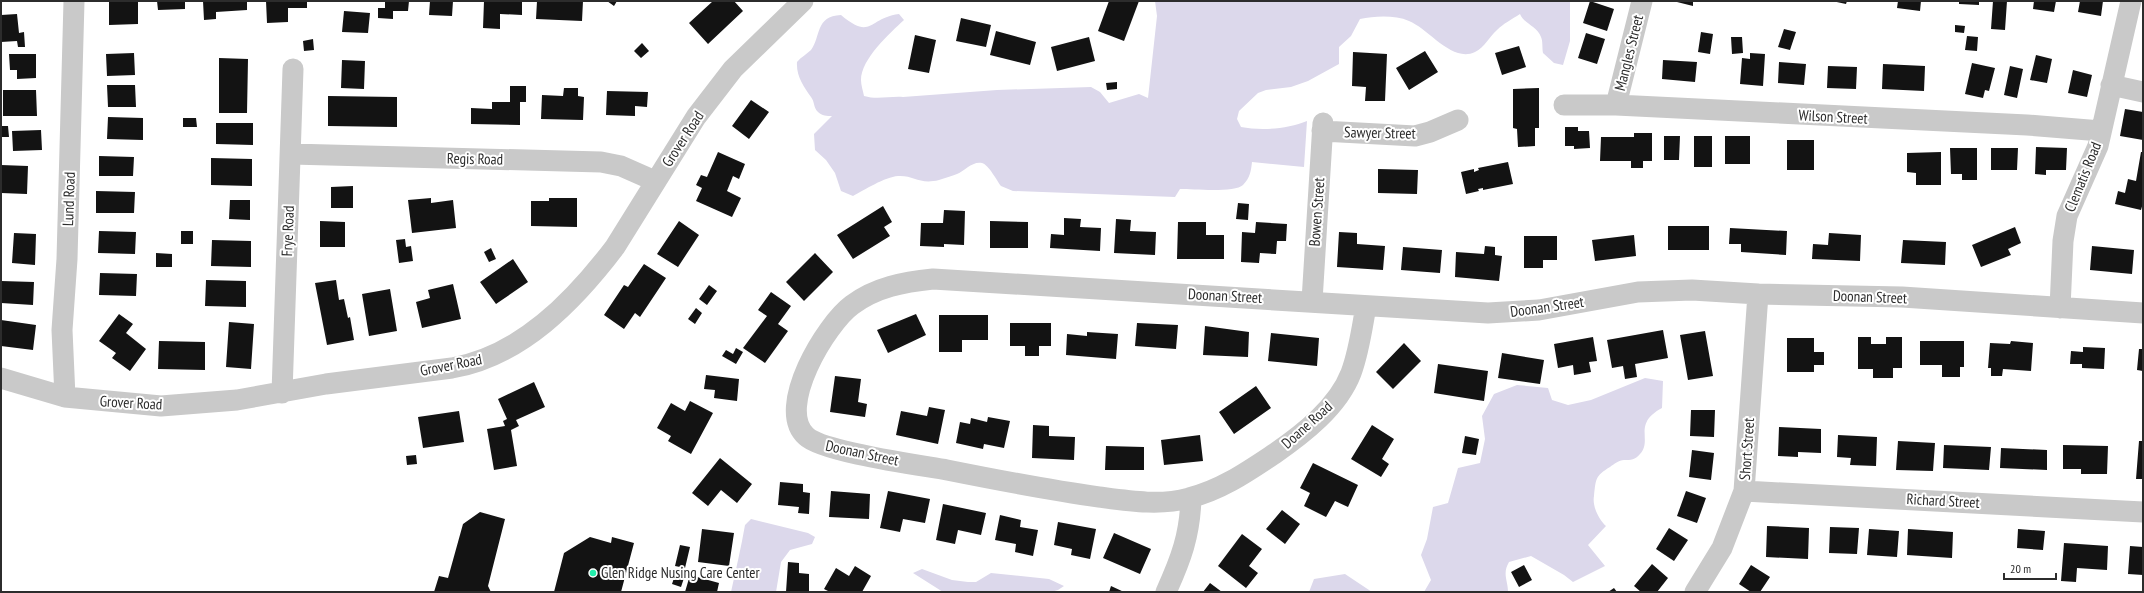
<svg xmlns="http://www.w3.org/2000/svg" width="2144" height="593" viewBox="0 0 2144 593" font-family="'PT Sans Narrow',sans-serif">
<rect width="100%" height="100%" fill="#fff"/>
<!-- green -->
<path fill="#dcd8eb" d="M1155,1H1570V41L1563,65L1554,63L1543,53C1542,48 1543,41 1541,37C1537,26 1524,24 1520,14C1512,19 1503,24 1497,30C1489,37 1485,47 1475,52C1452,63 1429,29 1409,21C1395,15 1375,16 1360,19L1351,36L1339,47V64L1308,81L1291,87L1266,90L1258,93L1239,111L1237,119L1241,127C1261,131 1288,129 1307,121L1304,167L1252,162C1251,171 1250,178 1243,185C1235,193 1193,189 1180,189L1175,197L1013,191L1001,186C997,181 989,165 982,163C972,161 965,171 957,174C952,176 945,178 939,180C919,185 914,175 898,176C885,177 864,190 853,196L841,191L835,173L826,160L815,150L814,134L832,116C827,116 822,116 818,112C813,107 815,102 811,97C804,87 796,76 797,62C801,57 807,54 811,50C821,37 815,16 841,15C872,41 868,18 899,14L904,20C890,33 861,59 861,80C861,85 863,91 864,96C877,100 890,96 903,97L997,90L1091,87L1100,92L1109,103L1139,94L1148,98L1157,16Z
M1645,378L1663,381L1662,408C1632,424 1653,440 1640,454C1635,460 1631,460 1624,460C1619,460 1614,464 1610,467C1595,476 1596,479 1594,496C1592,506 1599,520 1606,526L1588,545L1605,566L1573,582L1564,575L1531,556L1509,562C1502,574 1508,580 1508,592H1424L1431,580L1421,555L1427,539L1433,507L1448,503L1458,468L1480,463L1485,439L1482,416L1494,394L1517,385L1548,388L1552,400L1568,405L1591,400Z
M751,519L808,533L815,537L812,544L790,550L781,562L776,592H731C736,569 741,548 745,525Z
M922,569L952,580L968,582H976L991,573L1049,579L1064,586L1058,590L1051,592H943L913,573Z
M1345,574L1372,592H1309L1314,579Z"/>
<!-- building -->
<path fill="#131313" d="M109,1H138V24L109,25Z
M157,1H185V9L158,10Z
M203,1H247V10L216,12V19L204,20Z
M266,1H307V8H288V22L267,23Z
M385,1H409L408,11H393V19L378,18V8H385Z
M430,1H453L452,16L429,15Z
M484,1H522V15L500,14V29L483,28Z
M537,1H583L582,21L536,19Z
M607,1H617L614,6Z
M713,1H734L743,11L708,44L689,23Z
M1109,1H1139L1124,41L1098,31Z
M1590,1L1614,9L1607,31L1583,23Z
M1673,1H1693V6Z
M1832,1H1847L1846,4Z
M1898,1H1921L1920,11L1897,8Z
M1959,1H1979V5L1959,4Z
M1993,1H2007L2005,30L1991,29Z
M2034,1H2056L2054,12L2033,9Z
M2080,1H2103L2101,16L2078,12Z
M344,11L370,13L368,33L342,32Z
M17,14L19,33L24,32L25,47H18L17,41L1,42V15Z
M961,18L991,25L986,47L956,41Z
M1955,25L1965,26L1964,33L1955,32Z
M1784,29L1796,32L1790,50L1778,47Z
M996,31L1036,42L1030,65L990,55Z
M1701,32L1713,34L1710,54L1698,52Z
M1586,33L1605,39L1597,64L1578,58Z
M915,35L936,40L929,73L908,69Z
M1967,36L1978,37L1977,51L1965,50Z
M1089,37L1095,61L1057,71L1051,47Z
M1731,37H1742L1743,53L1732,54Z
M313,39L314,50L304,51L303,41Z
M642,43L649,51L641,58L634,51Z
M1519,46L1526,67L1502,75L1495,53Z
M1425,51L1438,72L1409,90L1396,68Z
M1353,52L1387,54L1385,101H1365L1366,87L1352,86Z
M134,53L135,75L107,76L106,54Z
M1750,53L1765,54L1763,86L1740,84L1742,58L1750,59Z
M9,54H36V78L17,79V70H10Z
M2036,55L2052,59L2047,83L2030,80Z
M219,58L248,59L247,113H219Z
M342,60L365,61L364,89L341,88Z
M1663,60L1697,62L1695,82L1662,79Z
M1779,62L1806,64L1804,85L1778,83Z
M1972,63L1995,68L1989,91L1985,90L1983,98L1965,94Z
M1883,64L1925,66L1924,91L1882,89Z
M1828,66L1857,67L1856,89L1827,88Z
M2010,66L2023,69L2017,98L2004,95Z
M2073,70L2092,75L2087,97L2068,93Z
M1117,82V89L1107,90L1106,83Z
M107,85H135L136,107H108Z
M510,86H526V102H520V125L471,124V108L492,109V102H510Z
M564,88H578V96L584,97L583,120L541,119L542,95L563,96Z
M1539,88V128H1535V146L1518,147L1517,129L1513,128V89Z
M3,90H36L37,116H3Z
M607,91L648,92L647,107L635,106V116L606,115Z
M328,96L397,97V127L328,126Z
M751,100L769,112L749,139L732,126Z
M2125,109L2143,112V140L2120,136Z
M108,117L143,118V140L107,139Z
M183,118H196L197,127H183Z
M216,123H253V145L216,144Z
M1,126H8L9,137H1Z
M1565,127H1578V131H1589L1590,148L1574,149V146H1565Z
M41,130L42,150L13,151L12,131Z
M1634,133H1652V161H1643V168H1631V161H1600L1601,137H1634Z
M1664,136H1680L1679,160H1664Z
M1694,136H1712V167H1694Z
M1725,136H1750V164H1725Z
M1787,140H1814V170H1787Z
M2036,147L2067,148L2066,170H2046V175L2035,174Z
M1950,148H1977V180H1962V174H1951Z
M1991,148H2018L2017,170H1991Z
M718,152L745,164L739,179L733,176L727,191L741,198L732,217L696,201L702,188L696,185L701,175L707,177Z
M1941,152V185H1916V173L1907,172V153Z
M2141,152H2143V203L2141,210L2115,204L2118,191L2125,193L2128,179L2136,181Z
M99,156L134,157L133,176H99Z
M211,158L252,159V186L211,185Z
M1508,162L1513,184L1483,190V188L1478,189L1479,191L1466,194L1461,172L1474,169V172L1479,170L1478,168Z
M1,165L28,166L27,194L1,193Z
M1378,169L1418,170L1417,194L1378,193Z
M353,186V208H331V187Z
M96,191L135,192L134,213H96Z
M431,198V203L453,200L456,228L412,233L408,200Z
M549,198H577V227L531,226V201H549Z
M230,200H250V220L229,219Z
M1238,203L1249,204L1248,220L1236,219Z
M883,206L892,222L884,227L890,236L853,259L837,235Z
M944,210L965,211L964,245L944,244V247L920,246L921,223H943Z
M1064,218L1081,219L1080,227L1101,228L1100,251L1050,248L1051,234L1064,235Z
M1116,219L1131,220L1130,231L1156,232L1155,255L1114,253Z
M320,221L345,222V247H320Z
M679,221L699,235L678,267L657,254Z
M990,221L1028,222V248H990Z
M1178,222H1206V235H1224V259H1177Z
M1256,222L1287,224L1286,241H1277L1276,254L1260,253L1259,263L1241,262L1242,232L1255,233Z
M1668,226H1709V250H1668Z
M2015,227L2021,243L2008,249L2011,255L1981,267L1972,245Z
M1730,228L1787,231L1786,255L1741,252V244H1729Z
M99,231L136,232L135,254L98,253Z
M181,231H193V244H181Z
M1339,232L1357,233V244L1385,246L1383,270L1337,267Z
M14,233L36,234L35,265L12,263Z
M1829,233L1861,235L1860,261L1812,259L1813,244L1828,245Z
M1634,235L1636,256L1595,261L1592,240Z
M1524,236H1557V260H1543V268H1524Z
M405,239L406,247L411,246L413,261L399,263L396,240Z
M212,240L251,241V267L211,266Z
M1903,240L1946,242L1945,265L1901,263Z
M1485,246L1495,247V255L1502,256L1499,281L1455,277L1456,252L1484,254Z
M2092,246L2134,250L2132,274L2090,270Z
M1403,247L1442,250L1440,273L1401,270Z
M491,248L496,259L489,262L484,252Z
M156,253L172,254V267H156Z
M815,253L833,272L804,301L786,282Z
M513,259L528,282L496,304L480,282Z
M644,264L666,278L640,317L635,313L624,329L604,315L624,285L628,287Z
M100,273L137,274L136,296L99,295Z
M206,280L246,281V307L205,306Z
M336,280L339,300L344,299L348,318L350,317L354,340L327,345L315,283Z
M1,281L34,282L33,305L1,303Z
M453,284L461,319L422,328L416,302L430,298L428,290Z
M709,285L717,291L707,305L699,299Z
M390,289L397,331L369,336L362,294Z
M771,292L791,306L778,324L788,331L765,363L743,348L767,316L758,310Z
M696,308L702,313L695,324L688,319Z
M119,314L133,324L126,333L146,349L130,371L112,358L116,353L99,341Z
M916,314L926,335L888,353L877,330Z
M939,315H988V340H962V352H939Z
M1,320L36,325L33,350L1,346Z
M229,322L254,324L251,369L226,367Z
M1010,323H1051V346H1039V356H1025V346H1010Z
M1137,323L1178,325L1176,349L1135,346Z
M1205,326L1249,332L1248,357L1203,355Z
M1663,330L1668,358L1635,364L1637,377L1625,379L1623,366L1612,368L1607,340Z
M1705,331L1713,376L1688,380L1680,335Z
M1087,332L1118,334L1116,359L1066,355L1067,334L1087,336Z
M1271,333L1319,338L1317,366L1268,361Z
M1593,337L1597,361L1589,362L1591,372L1574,375L1573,365L1558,368L1554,344Z
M1858,337H1871V344H1886V337H1902V368H1893V378H1873V369H1858Z
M1787,338H1814V352H1824V365H1814V372H1787Z
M159,341L205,342V370L158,369Z
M1920,341H1964V367H1960V377H1942V365H1920Z
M2011,341L2033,343L2031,371L2003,369L2002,376H1991V368H1988L1990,343L2010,344Z
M1404,343L1421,361L1393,389L1376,372Z
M2083,347L2105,348L2104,369L2082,368V364H2070L2071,351L2083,352Z
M736,348L743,352L736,364L722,356L726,350L733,354Z
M2139,349H2143V371L2137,370Z
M1502,353L1544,360L1540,384L1498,378Z
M1438,364L1488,371L1484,401L1434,393Z
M706,375L739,379L737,401L714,398L715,390L704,389Z
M835,376L861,379L858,402L867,404L865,417L830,412Z
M534,382L545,407L516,420L519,426L511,430L517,466L494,470L487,429L505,426L503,421L507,419L498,399Z
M1256,386L1271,408L1234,434L1219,412Z
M690,401L713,413L691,454L668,441L671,436L657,428L671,403L685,411Z
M929,407L945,410L938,444L896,435L901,411L927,416Z
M1691,410H1715L1714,437L1690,436Z
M459,411L464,442L423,448L418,417Z
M988,417L1010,421L1004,448L984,444L983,449L956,443L960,422L970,424L971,418L987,422Z
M1033,425L1049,426V436L1075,437L1074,460L1032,458Z
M1372,425L1394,439L1382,459L1389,464L1381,477L1351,459Z
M1779,427L1821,429V453L1798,452V457L1778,456Z
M1200,435L1203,461L1164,465L1161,440Z
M1838,435L1877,437L1876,466L1850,465L1851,458L1837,457Z
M1465,436L1479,439L1476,455L1462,453Z
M1898,441L1935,443L1933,471L1896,470Z
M2139,441H2143V479H2136Z
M1944,445L1991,447L1989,470L1943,468Z
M2063,445L2108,446L2107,474H2081V469H2063Z
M1106,446L1144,447V470H1105Z
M2001,448L2047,450V470L2000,468Z
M1692,450L1714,453L1711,480L1689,477Z
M416,455L417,464L407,465L406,456Z
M720,458L752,484L737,503L721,490L708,506L692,493Z
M1313,463L1358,485L1348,507L1335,501L1326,517L1304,506L1310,493L1300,488Z
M780,482L803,484V492L810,493L809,514L798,513L799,507L778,505Z
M831,491L870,494L869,519L829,517Z
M888,491L930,499L925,523L903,519L900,532L880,528Z
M1686,491L1706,498L1697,523L1677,516Z
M943,504L986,513L981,535L958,530L955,544L936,540Z
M1282,510L1300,524L1285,544L1266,529Z
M480,512L505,519L488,586L491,592H434L439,576L448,578L463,524Z
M1000,515L1021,520L1020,527L1038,530L1033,556L1015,552L1016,544L995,540Z
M1058,522L1096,529L1090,559L1071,555L1072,549L1054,545Z
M1767,526L1809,528L1808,559L1766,557Z
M1830,527L1859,528L1857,554L1829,553Z
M1669,528L1688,540L1674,561L1656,549Z
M702,529L734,533L729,566L698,562Z
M1869,529L1899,531L1897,557L1867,555Z
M1908,529L1953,532L1952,558L1907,555Z
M2018,529L2045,531L2043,550L2017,548Z
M1114,533L1151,549L1140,574L1103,558Z
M1242,534L1262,549L1249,566L1258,573L1246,588L1218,566Z
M590,537L611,543L612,537L634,543L621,592H554L564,553Z
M2064,543L2108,546L2107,570L2077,568L2076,582L2061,581Z
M680,545L690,547L685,568L675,566Z
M2130,546L2143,547V575L2128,574Z
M788,562L799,563V573L809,574V592H786Z
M1652,564L1668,578L1657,592H1641L1634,586Z
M1524,565L1532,580L1519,587L1511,572Z
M1751,565L1770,577L1760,592H1751L1739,584Z
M855,566L871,576L862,592H830L824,589L836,568L849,576Z
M676,572L685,575L681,587L672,584Z
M690,575L719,583L717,592H685Z
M1210,583L1222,592H1203Z
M1111,586L1124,592H1109Z
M1614,588L1617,592H1608Z"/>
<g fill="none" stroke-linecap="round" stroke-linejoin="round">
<!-- minor -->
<path stroke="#c9c9c9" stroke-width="21" d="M2111,85L2143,92
M1564,105H1616L2027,125L2101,131
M1616,105L1642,1
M1322,131L1415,136L1430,132L1458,120
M291,154L601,162L621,166L655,181
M1312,301L1323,123
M1366,306C1362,328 1359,352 1351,373C1338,407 1303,434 1274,454C1247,472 1221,490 1189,498C1160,506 1129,501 1099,497C1048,490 997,480 947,470C919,465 822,452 806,436C775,408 826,324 852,305C876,287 904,282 933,279L1488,313L1539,310L1638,292L1692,290L1758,294L1902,297L2143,313
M2060,308L2063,241L2067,216L2098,146L2131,1
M1,378L65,397L161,406L237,400L326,384L452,368C521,356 574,301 615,247L696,117L733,69L803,1
M282,393L293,69
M65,397L62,330L67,259L74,1
M1744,491L2143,512
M1166,592C1181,559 1190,535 1191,498
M1695,592L1722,548L1744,491L1758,294"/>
</g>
<!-- markers -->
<circle fill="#22eeab" stroke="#fff" stroke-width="1.5" cx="593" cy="573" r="4"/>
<g text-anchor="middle" stroke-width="4" stroke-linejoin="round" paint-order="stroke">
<!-- street labels -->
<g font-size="15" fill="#2c2c2c" stroke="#fff">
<text transform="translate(1629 53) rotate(-76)" y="5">Mangles Street</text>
<text transform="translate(1833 117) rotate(3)" y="5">Wilson Street</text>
<text transform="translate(1380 133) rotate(1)" y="5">Sawyer Street</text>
<text transform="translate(683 139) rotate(-57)" y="5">Grover Road</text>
<text transform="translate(475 159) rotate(1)" y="5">Regis Road</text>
<text transform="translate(2083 177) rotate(-68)" y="5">Clematis Road</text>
<text transform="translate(69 199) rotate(-88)" y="5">Lund Road</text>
<text transform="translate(1317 212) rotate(-86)" y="5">Bowen Street</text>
<text transform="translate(288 231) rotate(-88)" y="5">Frye Road</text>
<text transform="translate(1225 296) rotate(3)" y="5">Doonan Street</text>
<text transform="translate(1870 297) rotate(2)" y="5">Doonan Street</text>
<text transform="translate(1547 307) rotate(-8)" y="5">Doonan Street</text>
<text transform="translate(451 365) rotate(-11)" y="5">Grover Road</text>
<text transform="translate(131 403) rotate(3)" y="5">Grover Road</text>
<text transform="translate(1307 425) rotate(-42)" y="5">Doane Road</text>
<text transform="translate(1747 449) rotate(-86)" y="5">Short Street</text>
<text transform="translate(862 453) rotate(12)" y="5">Doonan Street</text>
<text transform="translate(1943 501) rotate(3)" y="5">Richard Street</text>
</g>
<!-- poi labels -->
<g font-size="15" fill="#2c2c2c" stroke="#fff" text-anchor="start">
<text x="601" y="578">Glen Ridge Nusing Care Center</text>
</g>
</g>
<!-- border -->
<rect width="2144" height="593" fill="none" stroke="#2c2c2c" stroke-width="4"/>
<!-- scale -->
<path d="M2004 573v6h52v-6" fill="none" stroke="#2c2c2c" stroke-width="2"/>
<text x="2010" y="573" font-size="12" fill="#2c2c2c" stroke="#ffffff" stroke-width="3" paint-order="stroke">20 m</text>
</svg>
